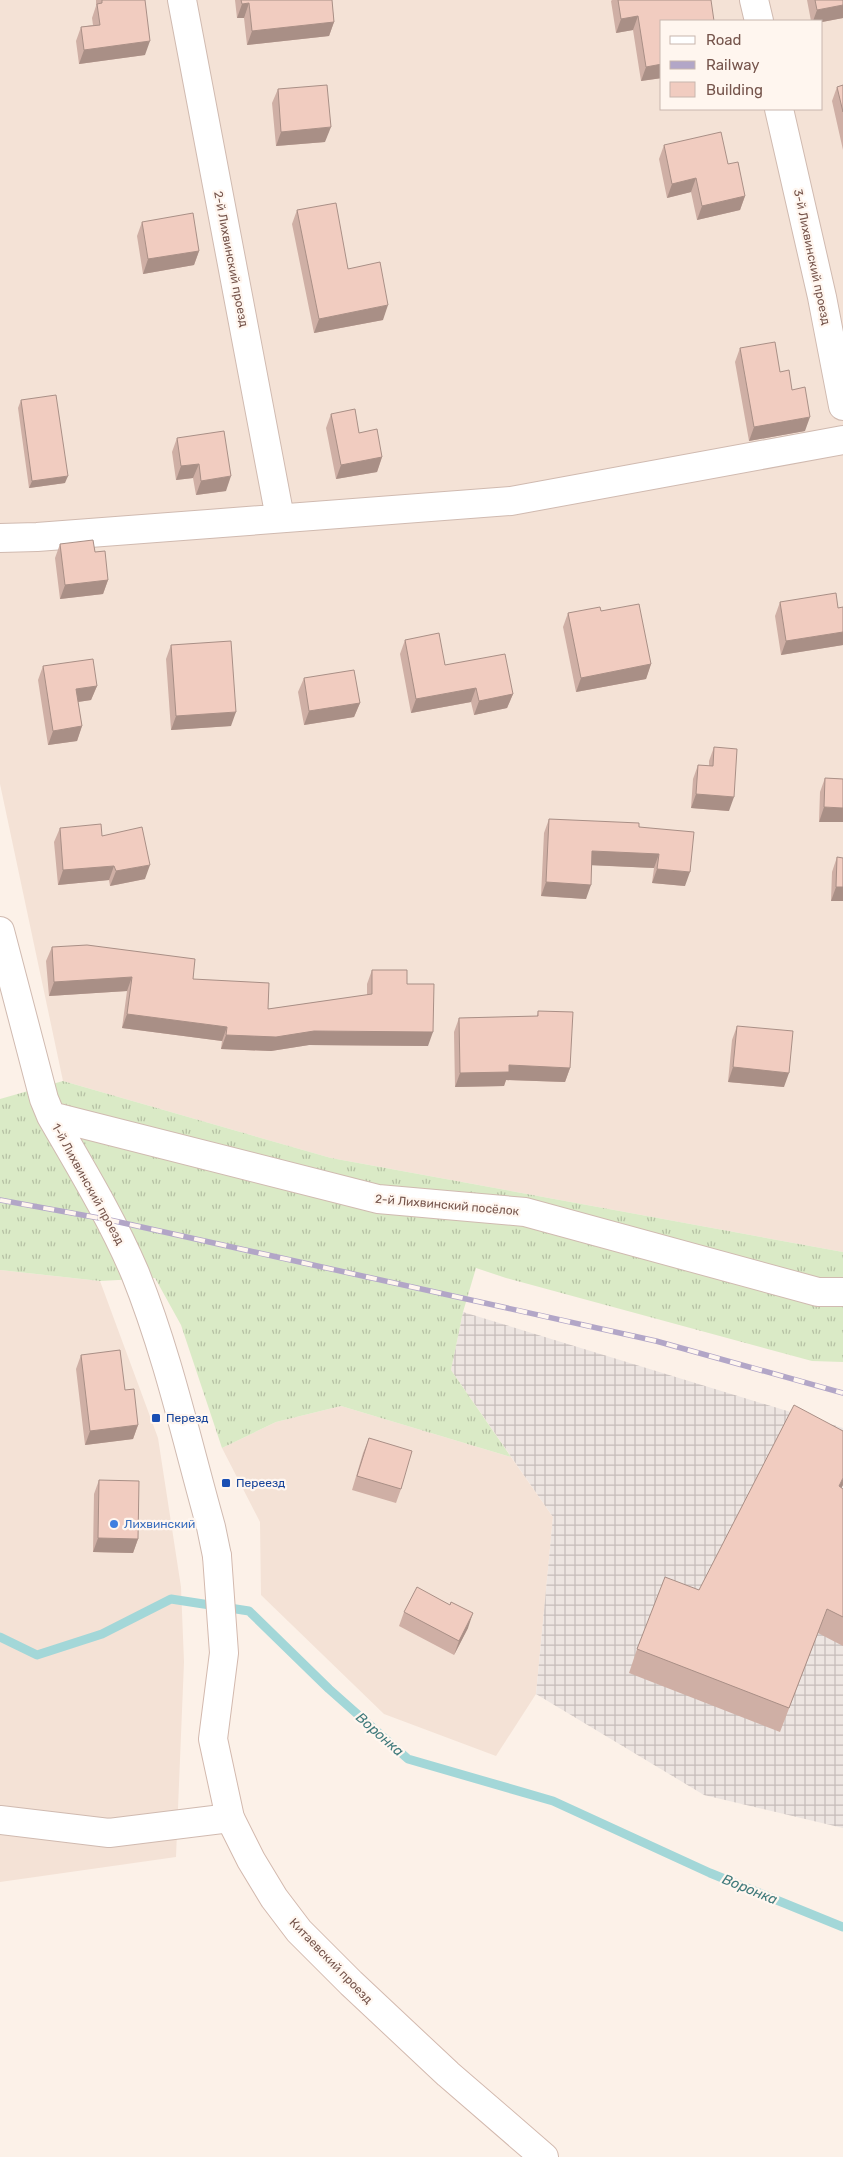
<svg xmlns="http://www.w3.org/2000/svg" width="843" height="2157" viewBox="0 0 843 2157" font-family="Rubik,sans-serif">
<defs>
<pattern id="industrial-grid" width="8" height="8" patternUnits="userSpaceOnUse" patternTransform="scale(1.25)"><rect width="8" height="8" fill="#ede5e1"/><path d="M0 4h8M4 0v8" fill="none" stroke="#c5bcb9"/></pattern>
<pattern id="grass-tufts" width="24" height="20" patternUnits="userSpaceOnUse" patternTransform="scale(1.25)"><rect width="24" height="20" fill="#daeac6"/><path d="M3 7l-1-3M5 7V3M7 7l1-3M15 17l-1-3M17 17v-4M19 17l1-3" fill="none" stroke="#b5c0a3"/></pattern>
</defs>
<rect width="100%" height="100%" fill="#fcf1e8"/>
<!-- residential -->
<path fill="#f4e2d6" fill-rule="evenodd" d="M0,0H843V1252L331,1158L63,1081L0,784ZM662,21H822V109H662Z
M0,1270L100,1281L158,1438L181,1587L184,1662L176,1857L0,1882Z
M341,1406L511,1457L553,1517L536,1694L496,1756L384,1714L261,1595L260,1522L222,1448L276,1422Z"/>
<!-- industrial -->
<path fill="url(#industrial-grid)" d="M463,1312L843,1428V1828L704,1795L536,1694L553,1517L451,1370Z"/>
<!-- grass -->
<path fill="url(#grass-tufts)" d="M63,1081L331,1158L843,1252V1362L812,1361L506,1278L476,1268L463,1312L451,1370L511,1457L341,1406L276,1422L222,1448L181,1325L155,1278L100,1281L0,1270V1099Z"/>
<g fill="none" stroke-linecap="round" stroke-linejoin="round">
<!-- stream -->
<path stroke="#a3d7d8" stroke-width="9" d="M0,1637L37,1655L102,1634L171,1599L249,1611L329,1689L408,1759L553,1801L710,1873L843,1927"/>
<!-- street casing -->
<g stroke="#d0bab0" stroke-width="30">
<path id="street" d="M182,0L280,518
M754,0L759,21
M779,109L822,297L843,406
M0,538L37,537L511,501L843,440
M0,931L44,1099L51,1116C81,1168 112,1219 135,1273C168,1355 187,1442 211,1527L217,1556
M51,1116L378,1199L525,1212L818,1292H843
M0,1820L109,1833L230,1818"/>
</g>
<!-- secondary casing -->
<g stroke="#d3b9ae" stroke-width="30">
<path id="secondary" d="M217,1556L224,1653L213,1739L230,1818L251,1860L274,1898L299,1931L351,1983L448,2074L544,2157"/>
</g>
<!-- street -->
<use href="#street" stroke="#fff" stroke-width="28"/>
<!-- secondary -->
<use href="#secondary" stroke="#fff" stroke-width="28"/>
<!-- rail casing -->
<g stroke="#b2a6c7" stroke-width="5.5">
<path id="rail" d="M0,1200L110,1220L656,1341L843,1393"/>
</g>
<!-- rail -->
<use href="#rail" stroke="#fff6ef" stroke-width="4" stroke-dasharray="11" stroke-linecap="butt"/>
</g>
<!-- wall -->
<path fill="#cfafa5" d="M96,0H145V55L79,64L76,41L81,27L93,25L92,18L96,6Z
M235,0H332L334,22L329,36L247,45L244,18H237Z
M612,0H711L662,21V78L641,81L633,30L616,33L611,1Z
M807,0H843V18L822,22V21H811Z
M843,85V150L832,101L837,87Z
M278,89L325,142L276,146L272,103Z
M664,145L728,164L745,196L740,210L697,220L691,192L667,198L659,159Z
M297,210L348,269L383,320L314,333L292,224Z
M142,222L199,251L194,265L143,274L137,236Z
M740,348L780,372L805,431L749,441L735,362Z
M21,400L65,483L29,488L18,408Z
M331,414L359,433L382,457L377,472L336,479L326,428Z
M177,438L226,491L196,495L193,478L176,480L172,452Z
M60,544L108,580L103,594L60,599L55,558Z
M780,602L838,608L843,607V645L781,655L775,616Z
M601,611L651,664L646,679L576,692L563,627L568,613Z
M405,640L445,665L513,694L507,708L474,715L471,702L411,713L400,654Z
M171,645L231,726L171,730L166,659Z
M43,666L97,686L91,700L78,702L82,726L77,741L48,745L38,680Z
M304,678L360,703L354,717L304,725L298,692Z
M714,747L729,811L691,808L693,779L698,765L709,766V761Z
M825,778L843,779L819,822L820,792Z
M549,819L639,827L685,886L652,883L654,868L592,865L586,899L541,896L544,833Z
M60,828L102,836L145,879L110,886L109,880L58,885L54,842Z
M837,857L843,901H831L832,872Z
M52,947L193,979L268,1009L367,995V984L372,970L407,984L428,1046L309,1045L271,1051L221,1049L222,1041L122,1028L127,991L49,996L46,961Z
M538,1011L570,1068L565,1082L506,1080L504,1086L455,1087L454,1032L459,1018L537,1016Z
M737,1026L784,1087L728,1082L732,1040Z
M81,1355L125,1390L138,1425L133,1439L85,1445L76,1369Z
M369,1438L401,1489L396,1503L352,1490L363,1453Z
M99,1480L138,1539L133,1553L93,1552L94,1494Z
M841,1488L843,1489V1646L818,1633L780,1732L629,1673L637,1649L699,1590Z
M404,1612L468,1628L454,1655L399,1626Z"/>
<!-- shaded-wall -->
<path fill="#a98f86" d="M249,3L244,18H237L242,4Z
M843,5V18L822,22V21H813L817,10Z
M638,16L633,30L616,33L621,19Z
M334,22L329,36L247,45L252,31Z
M150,41L145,55L79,64L84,50Z
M662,64V78L641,81L646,67Z
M331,127L325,142L276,146L281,132Z
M696,178L691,192L667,198L672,184Z
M745,196L740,210L697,220L702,206Z
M199,251L194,265L143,274L148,259Z
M388,305L383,320L314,333L319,319Z
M810,417L805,431L749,441L754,427Z
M382,457L377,472L336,479L341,465Z
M199,464L193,478L176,480L181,466Z
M68,476L65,483L29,488L32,481Z
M231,476L226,491L196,495L201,481Z
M108,580L103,594L60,599L65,585Z
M843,632V645L781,655L786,641Z
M651,664L646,679L576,692L581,678Z
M97,686L91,700L71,703L76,689Z
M476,688L471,702L411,713L416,699Z
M513,694L507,708L474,715L479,701Z
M360,703L354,717L304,725L309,711Z
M236,712L231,726L171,730L176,716Z
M82,726L77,741L48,745L53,731Z
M696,794L734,797L729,811L691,808Z
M824,807L843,808V822H819Z
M592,851L659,854L654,868L587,865Z
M150,865L145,879L110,886L116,871Z
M114,866L109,880L58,885L63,870Z
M657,869L690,872L685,886L652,883Z
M546,882L591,885L586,899L541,896Z
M836,887H843V901H831Z
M132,977L127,991L49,996L54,982Z
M127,1014L227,1027L222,1041L122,1028Z
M314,1031L433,1032L428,1046L309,1045L271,1051L221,1049L226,1035Z
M509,1065L570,1068L565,1082L506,1080L504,1086L455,1087L460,1073Z
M733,1067L789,1073L784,1087L728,1082Z
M138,1425L133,1439L85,1445L90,1431Z
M843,1478V1485L830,1511L839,1486Z
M98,1538L138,1539L133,1553L93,1552Z
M473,1613L468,1628L454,1655L459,1641Z"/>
<!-- building -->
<path fill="#f1ccc0" stroke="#a98f86" d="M102,0H145L150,41L84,50L81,27L100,25L97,4L102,3Z
M241,0H332L334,22L252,31L249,3L242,4Z
M618,0H711L714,21H662V64L646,67L638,16L621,19Z
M815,0H843V5L817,10Z
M327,85L331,127L281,132L278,89Z
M843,85V112L837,87Z
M721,132L728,164L738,162L745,196L702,206L696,178L672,184L664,145Z
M336,203L348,269L380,262L388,305L319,319L297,210Z
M193,213L199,251L148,259L142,222Z
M775,342L780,372L789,370L792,390L805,387L810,417L754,427L740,348Z
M56,395L68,476L32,481L21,400Z
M355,409L359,433L377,429L382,457L341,465L331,414Z
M224,431L231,476L201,481L199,464L181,466L177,438Z
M93,540L95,552L105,551L108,580L65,585L60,544Z
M836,593L838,608L843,607V632L786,641L780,602Z
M639,604L651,664L581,678L568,613L600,607L601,611Z
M439,633L445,665L505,654L513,694L479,701L476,688L416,699L405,640Z
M231,641L236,712L176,716L171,645Z
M93,659L97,686L76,689L82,726L53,731L43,666Z
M354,670L360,703L309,711L304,678Z
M714,747L737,749L734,797L696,794L698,765L713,766Z
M825,778L843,779V808L824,807Z
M549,819L639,823V827L694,832L690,872L657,869L659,854L592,851L591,885L546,882Z
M101,824L102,836L142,827L150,865L116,871L114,866L63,870L60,828Z
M837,857L843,858V887H836Z
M87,945L195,959L193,979L269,983L268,1009L372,994V970H407V984H434L433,1032L314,1031L276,1037L226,1035L227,1027L127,1014L132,977L54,982L52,947Z
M538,1011L573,1012L570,1068L509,1065V1072L460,1073L459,1018L538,1016Z
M737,1026L793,1031L789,1073L733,1067Z
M120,1350L125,1390L134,1389L138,1425L90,1431L81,1355Z
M794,1405L843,1431V1478L839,1486L843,1489V1617L827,1609L789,1708L637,1649L665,1577L699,1590Z
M369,1438L412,1451L401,1489L357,1476Z
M99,1480L139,1481L138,1539L98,1538Z
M417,1587L450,1605L451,1602L473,1613L459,1641L404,1612Z"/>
<!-- markers -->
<g fill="#1a4fb4" stroke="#fff6ef" stroke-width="2">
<rect x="151" y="1413" width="10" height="10" rx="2.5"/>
<rect x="221" y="1478" width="10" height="10" rx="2.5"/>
</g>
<circle fill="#3f7fe0" stroke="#fff6ef" stroke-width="2" cx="114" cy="1524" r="5"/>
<g text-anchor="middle" stroke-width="4.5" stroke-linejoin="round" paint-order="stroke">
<!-- street labels -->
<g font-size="12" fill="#76554c" stroke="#fff6ef">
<text transform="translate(812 257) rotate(78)" y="4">3-й Лихвинский проезд</text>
<text transform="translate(231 259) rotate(79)" y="4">2-й Лихвинский проезд</text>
<text transform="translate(88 1184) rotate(61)" y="4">1-й Лихвинский проезд</text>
<text transform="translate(447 1205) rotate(5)" y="4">2-й Лихвинский посёлок</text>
<text transform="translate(331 1961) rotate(46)" y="4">Китаевский проезд</text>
</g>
<!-- transit labels -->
<g font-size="12" fill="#164399" stroke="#fff6ef" text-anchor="start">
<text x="166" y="1422">Перезд</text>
<text x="236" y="1487">Переезд</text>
</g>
<!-- shop labels -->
<g font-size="12" fill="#366cbe" stroke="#fff6ef" text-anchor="start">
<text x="124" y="1528">Лихвинский</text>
</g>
<!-- water labels -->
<g font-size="14" font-style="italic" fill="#407a7b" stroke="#fff6ef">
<text transform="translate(380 1734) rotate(41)" y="5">Воронка</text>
<text transform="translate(750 1889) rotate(22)" y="5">Воронка</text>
</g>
</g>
<!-- legend -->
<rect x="660" y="20" width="162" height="90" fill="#fff6ef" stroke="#c8b6ae"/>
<rect x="670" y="36" width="25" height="8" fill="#ffffff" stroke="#c8b6ae"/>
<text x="706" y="45" font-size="15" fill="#76554c">Road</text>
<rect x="670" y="61" width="25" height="8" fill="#b2a6c7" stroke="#c8b6ae"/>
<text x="706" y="70" font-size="15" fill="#76554c">Railway</text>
<rect x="670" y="82" width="25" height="15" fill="#f1ccc0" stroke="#c8b6ae"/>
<text x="706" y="95" font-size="15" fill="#76554c">Building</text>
</svg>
